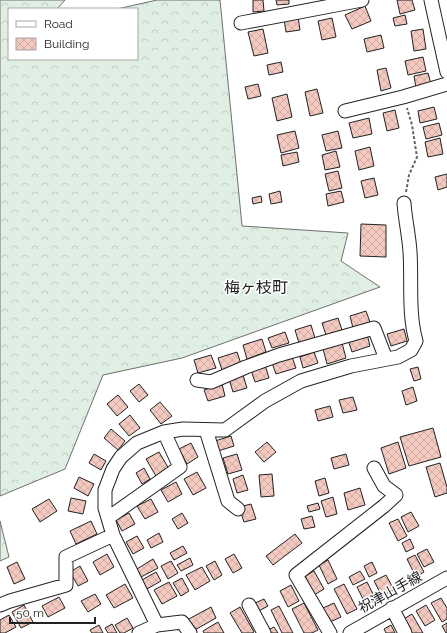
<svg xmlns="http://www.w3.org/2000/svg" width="447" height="633" viewBox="0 0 447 633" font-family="Raleway,'Noto Sans JP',sans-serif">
<defs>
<pattern id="forest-crowns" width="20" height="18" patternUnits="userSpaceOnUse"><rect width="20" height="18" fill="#e0efe3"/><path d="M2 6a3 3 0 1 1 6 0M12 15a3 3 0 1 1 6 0" fill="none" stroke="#c0cdc2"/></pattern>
<pattern id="building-cross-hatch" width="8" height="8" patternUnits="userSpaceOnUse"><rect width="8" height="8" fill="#f3c9c0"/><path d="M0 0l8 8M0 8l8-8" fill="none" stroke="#d0aca5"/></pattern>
</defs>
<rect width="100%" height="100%" fill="#fff"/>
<!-- forest -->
<path fill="url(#forest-crowns)" stroke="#6f6f6f" d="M0,0H65L57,9H9V59H137V9H117L157,0H220L242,226L348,233L341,261L380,287L182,358L103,375L65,469L0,496Z
M0,521L9,557L0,561Z"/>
<!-- building -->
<path fill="url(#building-cross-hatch)" stroke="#222" d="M253,0H263L264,11L253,12Z
M276,0H289V4L277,5Z
M397,0H412L415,10L400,14Z
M365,6L371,21L352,29L345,15Z
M405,15L407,24L395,26L393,18Z
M298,16L300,30L286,32L284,19Z
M332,18L336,37L322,40L318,21Z
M263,29L268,53L254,56L248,32Z
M423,29L426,49L414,51L411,31Z
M381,35L384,48L367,52L364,39Z
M423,57L426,71L408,75L405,61Z
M281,62L283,72L269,75L267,65Z
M386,68L391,88L381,91L377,70Z
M428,73L431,84L416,88L414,76Z
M258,84L261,96L248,99L245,87Z
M317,89L323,113L310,116L305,92Z
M287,94L292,117L277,121L272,98Z
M434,107L437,119L420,123L418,111Z
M395,110L399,128L387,131L383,113Z
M369,118L372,134L353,138L349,123Z
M439,123L442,135L426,139L423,127Z
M295,131L299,148L281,153L277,135Z
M338,131L342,148L326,151L322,135Z
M440,138L443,154L428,157L425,142Z
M370,147L374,166L359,170L355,151Z
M336,151L340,167L325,170L322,155Z
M297,152L299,162L283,166L281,155Z
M338,171L342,188L329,191L325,174Z
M447,174V187L438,190L435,177Z
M374,178L378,195L365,198L361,181Z
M280,191L282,202L271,204L269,194Z
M341,191L344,202L328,206L326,194Z
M261,196L262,202L253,204L252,198Z
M361,224L386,225V257L360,256Z
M366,311L370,322L353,328L350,316Z
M338,318L342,330L326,335L322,323Z
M311,325L315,338L299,343L295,330Z
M404,329L407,341L391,346L387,334Z
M285,332L289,343L272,348L268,338Z
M367,334L370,346L352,352L348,340Z
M262,339L266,352L247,359L243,345Z
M342,343L346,358L327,364L323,349Z
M237,352L241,364L222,370L218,358Z
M314,352L318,363L303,368L300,357Z
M211,355L216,368L198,373L194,360Z
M292,357L296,368L276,374L272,363Z
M265,365L269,378L255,382L251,370Z
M418,367L421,379L414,381L410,369Z
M243,375L247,388L233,392L229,379Z
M139,384L148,395L139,402L130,391Z
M222,384L225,396L208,401L204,390Z
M413,387L417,401L406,405L402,391Z
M118,395L128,407L117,416L107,404Z
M353,397L357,410L343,413L339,400Z
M160,402L172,416L161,424L150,410Z
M330,406L333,417L318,421L315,410Z
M130,415L140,428L129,436L119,424Z
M433,428L441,457L409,466L400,437Z
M111,429L125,441L118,450L104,438Z
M231,436L234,446L218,451L215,441Z
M267,442L276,452L264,462L255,452Z
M398,442L406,468L389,474L381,448Z
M191,443L198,457L187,464L179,449Z
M159,452L169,469L156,476L146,459Z
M94,454L106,461L101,470L89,463Z
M237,454L242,470L228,474L223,458Z
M346,454L349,465L334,469L331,458Z
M440,463L447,487V493L435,497L426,467Z
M144,468L150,479L142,484L136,473Z
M197,472L206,488L193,495L184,479Z
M272,474L274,496L261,497L259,475Z
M243,475L248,490L237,493L233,479Z
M79,477L94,484L88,496L74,488Z
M325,478L329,493L319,496L315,481Z
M176,482L182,494L168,502L161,490Z
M360,488L365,505L348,510L344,493Z
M333,497L337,514L326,517L321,501Z
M71,498L86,501L83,514L68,511Z
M49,499L57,511L40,522L32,509Z
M151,499L158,512L145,519L137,506Z
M318,503L320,509L309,512L307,506Z
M251,504L256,519L244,522L239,507Z
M411,512L419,526L408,532L401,517Z
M129,513L135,524L122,531L116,520Z
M182,513L188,523L178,529L172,519Z
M312,516L315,527L304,529L301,519Z
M398,519L407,536L398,541L389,523Z
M91,521L97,534L76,544L70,531Z
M159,533L163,542L151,548L147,540Z
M295,534L302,543L273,565L266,556Z
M137,536L144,548L133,554L126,542Z
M410,539L414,548L406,552L402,543Z
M183,546L187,553L174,560L170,553Z
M427,549L434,562L424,567L417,554Z
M107,554L114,567L100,575L93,562Z
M234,554L242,568L233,573L225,559Z
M415,555L424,572L416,577L407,559Z
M190,558L193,565L181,571L177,565Z
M153,559L158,568L141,577L137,569Z
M328,560L337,579L328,584L319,565Z
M171,561L178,573L168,579L161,566Z
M215,561L222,575L214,580L206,566Z
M17,562L25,579L14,584L7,567Z
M372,562L377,573L369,577L364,566Z
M80,566L88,581L78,586L70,572Z
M202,567L210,581L195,590L186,575Z
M314,571L324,589L314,595L305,576Z
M360,571L365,579L353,585L349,577Z
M156,572L161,581L147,589L142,580Z
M386,575L394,590L382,596L374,581Z
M182,578L189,591L181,596L173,583Z
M169,582L177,596L162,604L154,590Z
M367,582L376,600L366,605L357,587Z
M125,584L133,598L114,608L106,595Z
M344,584L357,609L347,614L334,589Z
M291,585L299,601L288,607L280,591Z
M95,594L101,604L88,612L81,601Z
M59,597L65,608L48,617L42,606Z
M441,598L447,608V619L442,622L431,603Z
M264,599L268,606L257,612L253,604Z
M304,603L318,630L312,633H304L292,609Z
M334,603L341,617L330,622L323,608Z
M24,605L33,622L21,628L12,612Z
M426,605L435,620L425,626L416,611Z
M279,606L293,633H282L271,610Z
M211,607L216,618L193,631L187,620Z
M240,607L254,632L252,633H242L230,613Z
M412,614L423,633H410L402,620Z
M9,615L16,627L5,633H0V620Z
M127,618L133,628L124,633H120L115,625Z
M218,622L224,633H204L203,631Z
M447,623V633H446L442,626Z
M112,624L117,633H108L105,628Z
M99,625L103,633H92L90,630Z
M391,625L395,633H386L384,629Z
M274,627L278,633H267L266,631Z"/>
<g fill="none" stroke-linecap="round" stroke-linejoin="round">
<!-- minor casing -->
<g stroke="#222" stroke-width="15">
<path id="minor" d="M431,0L447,72
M241,23L362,0
M345,111L403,97L447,84
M197,380L211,382L246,367L279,355L374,328L386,359
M206,430L228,501L238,509
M108,518L180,467L164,432
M0,605L10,601L66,585V557L113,535
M249,605L264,633
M392,608L405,633
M157,625L113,535L105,508V490L113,469L121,457L137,443L164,432L183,429L225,430L265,401L301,381L351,366L398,357L411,350L416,341C408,313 412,281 410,252C409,235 405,219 404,203
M139,633L157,625L182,622L190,633
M330,633L296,575L384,506L396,495L384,486L374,468
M350,633L447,578"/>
</g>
<!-- path -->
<path stroke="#646464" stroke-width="2" stroke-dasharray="3 2" stroke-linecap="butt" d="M406,192L409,175L417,157L412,125L407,108"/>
<!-- minor -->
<use href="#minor" stroke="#fff" stroke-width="13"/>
</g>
<g text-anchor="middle" stroke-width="3" stroke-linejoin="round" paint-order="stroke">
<!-- street labels -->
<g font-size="14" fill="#222" stroke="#fff">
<text transform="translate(390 592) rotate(-29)" y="5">祝津山手線</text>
</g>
<!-- quarter labels -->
<g font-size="16" fill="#222" stroke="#fff">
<text x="256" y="293">梅ヶ枝町</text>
</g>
</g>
<!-- legend -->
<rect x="8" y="8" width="130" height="52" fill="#ffffff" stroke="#a7a7a7"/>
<rect x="16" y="21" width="20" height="6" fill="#ffffff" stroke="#a7a7a7"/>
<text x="44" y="28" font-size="12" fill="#222222">Road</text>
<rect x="16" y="38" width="20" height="12" fill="url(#building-cross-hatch)" stroke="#a7a7a7"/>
<text x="44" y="48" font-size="12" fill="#222222">Building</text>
<!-- scale -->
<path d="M10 617v6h85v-6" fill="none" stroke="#222222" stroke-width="2"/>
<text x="16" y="617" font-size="12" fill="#222222" stroke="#ffffff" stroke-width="3" paint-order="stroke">50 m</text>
</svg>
